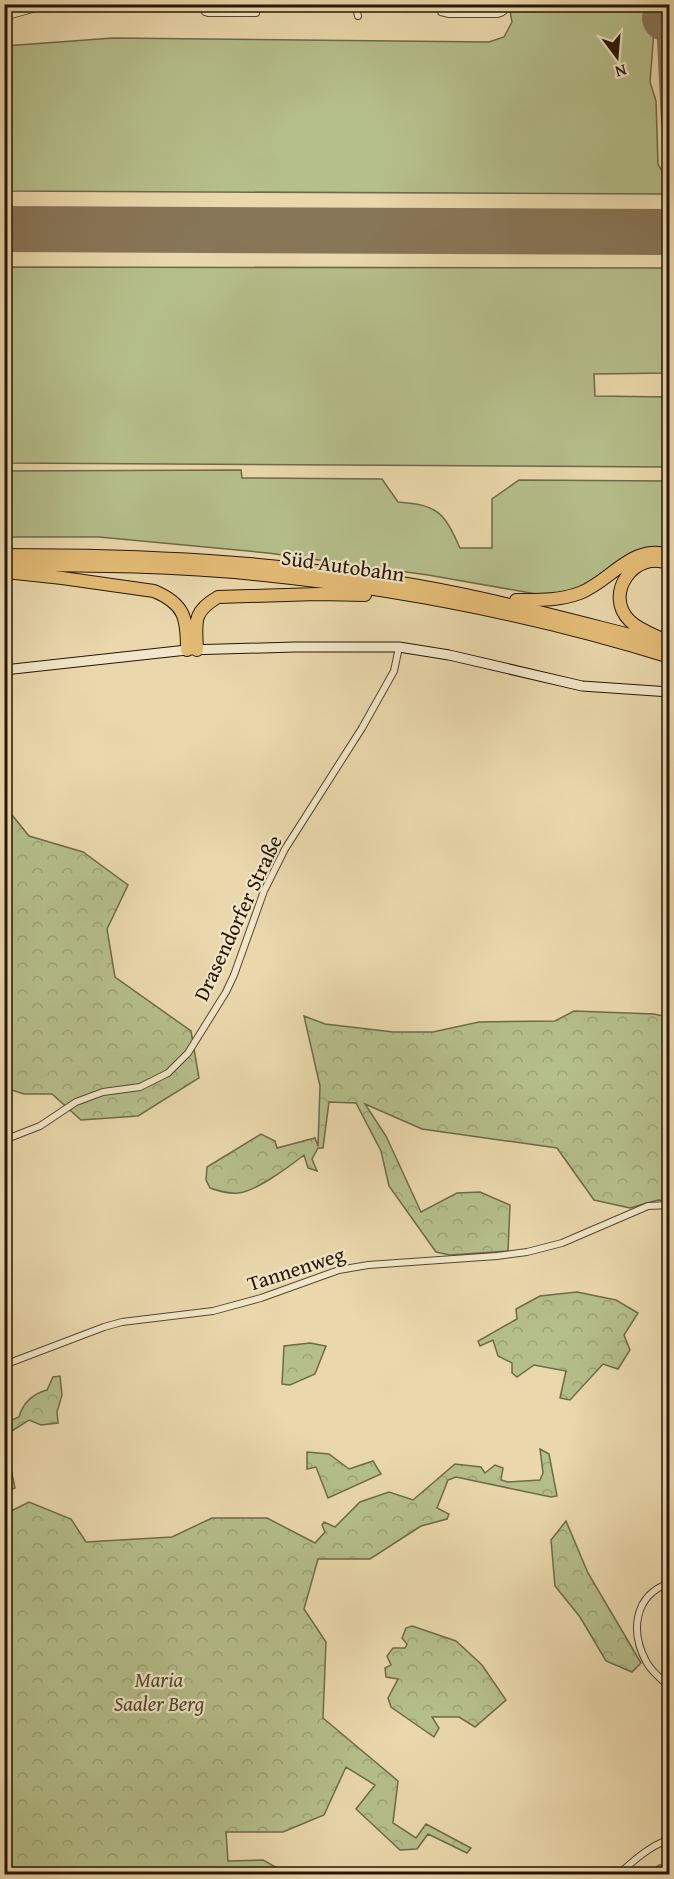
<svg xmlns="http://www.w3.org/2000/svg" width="674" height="1879" viewBox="0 0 674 1879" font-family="'Gentium Book Plus',serif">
<defs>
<pattern id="forest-crowns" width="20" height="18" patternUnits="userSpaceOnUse" patternTransform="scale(1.5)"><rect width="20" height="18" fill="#b5bf8b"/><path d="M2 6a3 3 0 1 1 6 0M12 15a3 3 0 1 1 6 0" fill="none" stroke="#9ca376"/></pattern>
</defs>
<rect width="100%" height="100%" fill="#ead8ac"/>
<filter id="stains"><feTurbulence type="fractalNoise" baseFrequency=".00333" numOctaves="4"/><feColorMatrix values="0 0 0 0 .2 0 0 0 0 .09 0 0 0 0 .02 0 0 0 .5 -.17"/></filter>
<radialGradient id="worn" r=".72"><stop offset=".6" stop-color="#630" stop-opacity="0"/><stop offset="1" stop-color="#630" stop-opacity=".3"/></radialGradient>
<!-- grass -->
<path fill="#b5bf8b" stroke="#6e6a48" stroke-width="1.5" d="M554,5L569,6L573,4L656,5L650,82L656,101L658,164L669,184V194L5,191V46L113,38L489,42L504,37L512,22L509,5Z
M5,267L669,268V373L594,374L595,396L669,397V467L5,463Z
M241,470L242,478L382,479L398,502C438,505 444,512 460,548H492V499L519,480L669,481V550L580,588L561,594L542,595L428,575L268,553L99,537H5L4,471Z"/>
<!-- forest -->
<path fill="url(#forest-crowns)" stroke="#6e6a48" stroke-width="1.5" d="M4,805L29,836L83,852L128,885L107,929L115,977L191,1031L199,1078L138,1116L81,1120L52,1094H24L5,1088Z
M574,1011L654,1014L668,1017L670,1035L669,1201L658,1200L630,1208L594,1200L557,1148L422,1129L365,1104L386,1136L421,1212L457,1193L480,1192L510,1205L508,1251L450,1255L436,1252L389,1186L381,1151L356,1103L329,1102L323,1148H318L312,1159L317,1171L308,1168L304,1155C290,1166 255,1192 238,1193C228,1194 219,1191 210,1188L206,1180L207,1167L261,1134L275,1141L277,1148L315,1138L318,1146L320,1086L304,1016L325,1024L393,1032H433L479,1022L555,1021Z
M577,1292L616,1300L638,1313L624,1335L630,1350L618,1369L603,1364L570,1400L560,1398L566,1371L534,1365L517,1377L512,1373V1363L498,1356L493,1340L480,1346L478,1341L517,1319L516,1309L540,1296Z
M310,1343L326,1346L315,1374L290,1385L282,1384L284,1346Z
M60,1376L62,1395L57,1412L58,1423L41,1425L29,1420L12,1431L5,1432V1423L19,1417C23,1403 32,1394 47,1390L53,1377Z
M5,1448L8,1455L15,1488L10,1490L5,1477Z
M540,1449L549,1454L557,1496L551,1497L456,1477L448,1480L437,1508L449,1514L447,1519L421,1526L370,1559H318L304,1609L326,1642L323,1718L398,1781L393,1823L416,1838L426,1824L471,1848L467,1853L428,1834L417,1849L400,1850L356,1809L375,1785L346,1767L324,1815L283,1832H226L228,1861L263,1860L288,1874H5V1514L29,1502L71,1519L86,1542L172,1537L212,1518H267L315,1543L325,1532L322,1525L324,1522L335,1527L360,1502L389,1492L413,1500L455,1464L481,1467L485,1473L495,1465L503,1468L501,1480L508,1482L540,1480L543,1473Z
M307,1452L329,1454L349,1469L373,1461L381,1474L328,1498L316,1467L307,1469Z
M566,1521L588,1573L641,1663L632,1672L606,1661L580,1617L555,1586L551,1540Z
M412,1626L456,1641L482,1665L506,1700L475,1727L459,1717H432L439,1728L434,1737L391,1707L388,1698L398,1679L386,1677L385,1668L391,1665L387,1656L393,1648H405L407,1644L402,1638L406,1628Z
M659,1865H669V1874H647Z"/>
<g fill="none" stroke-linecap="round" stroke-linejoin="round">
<!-- taxiway -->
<path stroke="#887658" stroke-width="18" d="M665,18L670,123"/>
<!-- runway -->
<path stroke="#887658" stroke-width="46" d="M665,18H670
M4,229L670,232"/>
<!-- street casing -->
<g stroke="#57462e" stroke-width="8">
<path id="street" d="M200,4L205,12L208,13H256L255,4
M355,4L358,16
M440,4L441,12L449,14H497C503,13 506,11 506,4
M4,17L50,4
M4,1140L40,1126L76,1102L103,1092L140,1087L168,1073L188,1053L226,992L234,975L264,891L285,849L362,728L394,671L399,647
M4,1365L104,1327L122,1322L213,1311L261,1298L339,1270L368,1265L497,1256L527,1252L562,1243L648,1206L670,1205
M670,1583C633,1595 630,1633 647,1663C652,1672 662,1680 670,1687
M619,1874C634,1860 650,1846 670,1839"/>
</g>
<!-- secondary casing -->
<g stroke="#261504" stroke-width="11">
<path id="secondary" d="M4,670L187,650L295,647H399L449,655L582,686L670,692"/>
</g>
<!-- highway casing -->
<g stroke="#261504" stroke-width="14">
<path id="highway" d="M4,555C141,555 278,561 413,585C500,600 584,624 670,645
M4,565C91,565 178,566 264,575C401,589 538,616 670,657
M6,572L62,578L154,591C185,604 187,618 187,650
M516,600C538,600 558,601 580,593C611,581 632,543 670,555
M658,637C649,633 637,628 630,621C602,594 636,548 670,564
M197,650C196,622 192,612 218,597L318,594L365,595"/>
</g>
<!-- street -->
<use href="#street" stroke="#f1e6c9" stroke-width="6"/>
<!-- secondary -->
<use href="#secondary" stroke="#f1e6c9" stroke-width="9"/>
<!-- highway -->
<use href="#highway" stroke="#e5bc76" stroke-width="12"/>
</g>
<g text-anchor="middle" stroke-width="4.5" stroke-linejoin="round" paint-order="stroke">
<!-- street labels -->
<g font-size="21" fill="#261504" stroke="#f1e6c9">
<text transform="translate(343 566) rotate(8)" y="7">Süd Autobahn</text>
<text transform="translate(238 918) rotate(-65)" y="7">Drasendorfer Straße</text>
<text transform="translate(296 1269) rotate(-18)" y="7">Tannenweg</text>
</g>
<!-- park labels -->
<g font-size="21" font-style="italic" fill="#51482c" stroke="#f1e6c9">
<text x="159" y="1687">Maria<tspan x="159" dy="24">Saaler Berg</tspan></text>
</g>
</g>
<!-- margin -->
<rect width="674" height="1879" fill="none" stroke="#ead8ac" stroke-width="24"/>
<rect x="6" y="6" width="662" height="1867" fill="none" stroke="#261504" stroke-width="3"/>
<rect x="12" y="12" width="650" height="1855" fill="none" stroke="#261504" stroke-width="1.5"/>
<!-- north arrow -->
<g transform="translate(617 57) rotate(164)" stroke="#f1e6c9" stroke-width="4.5" paint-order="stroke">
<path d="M0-4.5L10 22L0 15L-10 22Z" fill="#261504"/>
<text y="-9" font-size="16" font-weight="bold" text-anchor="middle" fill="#261504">N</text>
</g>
<rect width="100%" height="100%" filter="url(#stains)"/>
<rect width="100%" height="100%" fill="url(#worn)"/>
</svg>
